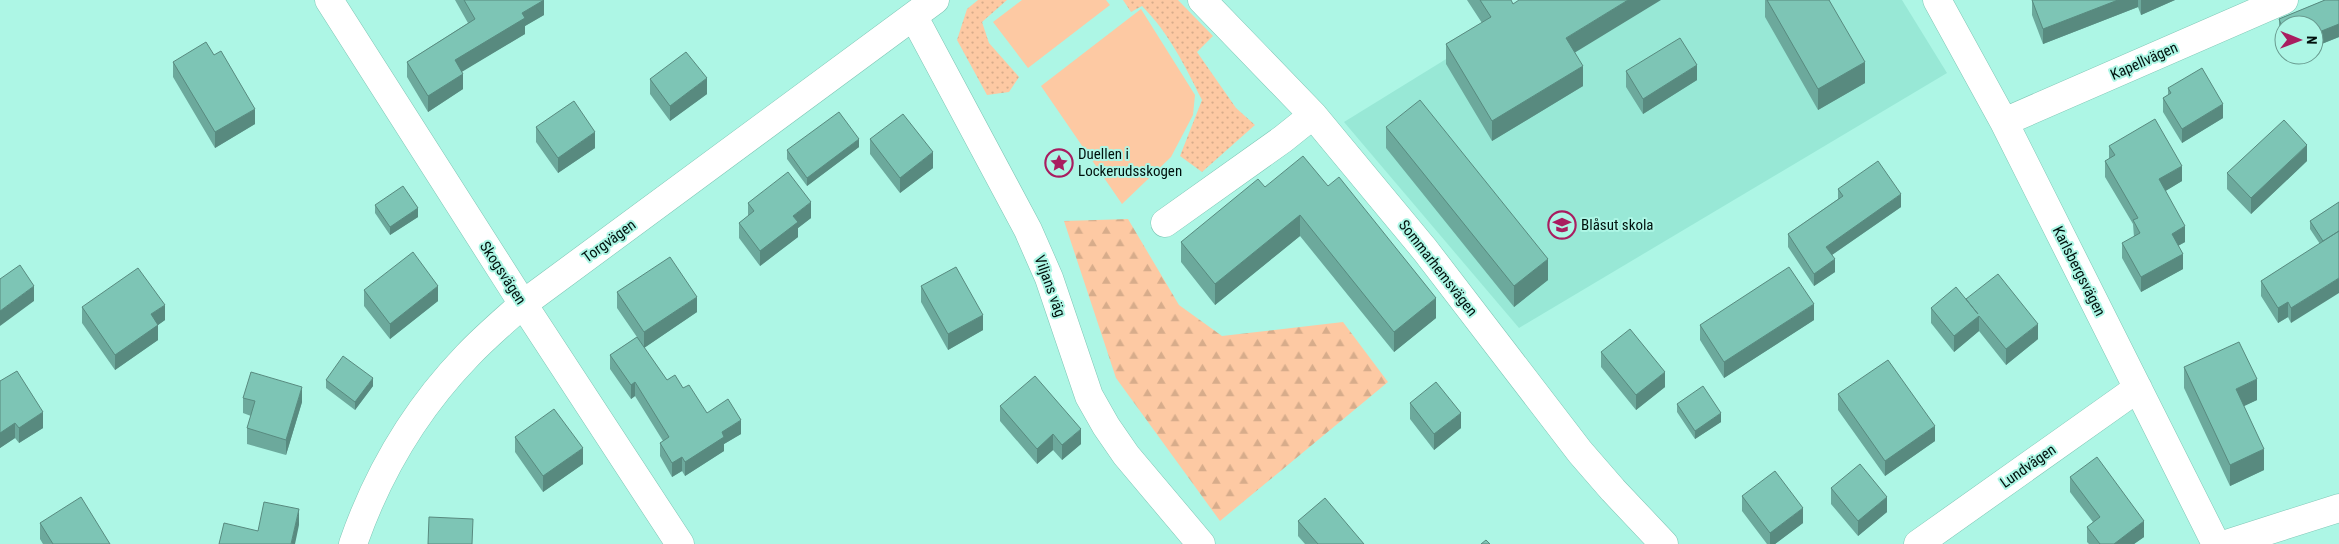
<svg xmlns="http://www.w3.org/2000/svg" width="2339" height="544" viewBox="0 0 2339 544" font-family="'Roboto Condensed',sans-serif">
<defs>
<pattern id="grass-dots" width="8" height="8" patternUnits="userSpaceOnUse" patternTransform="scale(1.25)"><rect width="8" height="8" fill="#fdc9a3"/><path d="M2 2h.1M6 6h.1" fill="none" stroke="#d7ac8b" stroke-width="1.8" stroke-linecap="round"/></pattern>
<pattern id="forest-firs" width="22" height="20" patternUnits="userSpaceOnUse" patternTransform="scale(1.25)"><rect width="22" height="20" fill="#fdc9a3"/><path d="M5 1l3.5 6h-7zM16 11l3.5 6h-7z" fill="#d7ac8b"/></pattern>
</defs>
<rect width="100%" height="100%" fill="#adf6e5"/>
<!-- built -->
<path fill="#98e8d6" d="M1542,0H1902L1947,73L1519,328L1344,122Z"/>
<!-- grass -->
<path fill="url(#grass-dots)" d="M978,0H1007L982,22L989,43L1019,77L1009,92L987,95L957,40L967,9Z
M1123,0H1178L1213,36L1197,52L1236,108L1255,125L1202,172L1180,156L1202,100C1185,66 1169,33 1142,6L1131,12Z"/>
<!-- forest -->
<path fill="url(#forest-firs)" d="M1128,219L1179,305L1222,336L1343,322L1388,382L1220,521L1116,378L1064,221Z"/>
<!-- park -->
<path fill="#fdc9a3" d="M1022,0H1106L1110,5L1028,68L993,22Z
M1141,9L1195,95L1193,115L1171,157L1122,204L1041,86Z"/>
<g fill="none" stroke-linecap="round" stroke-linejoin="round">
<!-- minor casing -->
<g stroke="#7ec6b5" stroke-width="29">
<path id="minor" d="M329,0L523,304L680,544
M1202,0L1313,115L1425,250L1580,452L1613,490L1664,544
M1937,0L2004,122L2216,544
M914,17L1028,230L1049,278L1089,396L1106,426L1126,455L1201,544
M2004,122L2284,0
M1165,223L1283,139L1313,115
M353,544C378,472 414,411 467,356C484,338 504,321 523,304L935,0
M1918,544L2138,388
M2226,544L2339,508"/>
</g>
<!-- minor -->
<use href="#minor" stroke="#fff" stroke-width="28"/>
</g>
<!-- wall -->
<path fill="#6ca99c" d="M455,0H544V15L525,26V34L462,71L463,89L428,112L407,77V62L468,23Z
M1467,0H1511L1513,4L1575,53L1583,86L1492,141L1446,64V44L1482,23Z
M1765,0H1829L1865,83L1818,110L1765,17Z
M2032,0H2175L2141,15L2138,7L2043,44L2032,15Z
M2325,0H2339V37L2314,47V25H2284V45L2279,32V19Z
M173,62L255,124L215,148L173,77Z
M1626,71L1697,80L1643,114L1626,87Z
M650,79L707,94L670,121L650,94Z
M2168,88L2223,118L2182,143L2163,112V98L2168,95Z
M536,127L595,148L558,173L536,142Z
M1386,127L1548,280L1514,307L1386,148Z
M870,139L933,168L900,193L870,154Z
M2109,146L2182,181L2165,191L2185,242L2178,246L2183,269L2141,292L2122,258V243L2134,237L2133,224L2105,177V161L2109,159Z
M859,147L807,186L787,159V150Z
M2307,161L2251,214L2227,189V173Z
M1265,187L1436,318L1394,352L1300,236L1215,305L1181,262V242Z
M1838,189L1901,207L1832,255L1835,272L1814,286L1788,247V234L1838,199Z
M2339,202L2291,323L2288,317L2278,323L2261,296V281L2320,244L2310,229V221Z
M748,203L811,218L798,228V237L760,266L739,238V223L748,216Z
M375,205L418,217L390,235L375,213Z
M921,286L983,330L948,350L921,302Z
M364,290L438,301L390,339L364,306Z
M617,292L697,312L644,348L667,380L683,388L707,413L741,434L724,444V451L685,476L682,471L672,477L660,456V443L663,441L635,396L631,399L610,369V355L637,337L617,308Z
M1966,299L2038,339L2006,365L1979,331L1954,352L1931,323V308Z
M82,307L165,320L158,325V340L115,370L82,323Z
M1814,320L1724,378L1700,340V325Z
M1601,352L1665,387L1636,410L1601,367Z
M2184,367L2257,400L2243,406L2264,470L2230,486L2184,388Z
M326,380L373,386L355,410L326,388Z
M0,381L43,428L19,443L15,438L0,448Z
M1838,394L1935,441L1885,476L1838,410Z
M243,398L302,402L286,455L247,444V428L251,416L243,413Z
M1410,403L1461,428L1434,450L1410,419Z
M1677,404L1721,422L1695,439L1677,412Z
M1000,406L1081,444L1062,460L1053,450L1037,464L1000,421Z
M515,437L583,464L543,492L515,452Z
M2070,477L2144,537L2134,544H2089L2087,542V527L2093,522L2070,492Z
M1831,488L1887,512L1858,536L1831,504Z
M1742,496L1803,523L1775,544H1767L1742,511Z
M1298,521L1364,544H1305L1298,536Z
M40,523L110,544H43L40,539Z"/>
<!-- shaded-wall -->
<path fill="#588a7f" d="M544,0V15L525,26V34L455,76V60L522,13Z
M1628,0H1661L1566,58V38Z
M2118,0H2138V7L2043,44V29Z
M2141,0H2175L2141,15Z
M2339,24V37L2314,47V34Z
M1865,62V83L1818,110V89Z
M1697,65V80L1643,114V99Z
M1583,66V86L1492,141V121Z
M463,74V89L428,112V96Z
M707,78V94L670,121V106Z
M2223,104V118L2182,143V129Z
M255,109V124L215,148V132Z
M595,132V148L558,173V158Z
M859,139V147L807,186V178Z
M2307,145V161L2251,214V198Z
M933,152V168L900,193V178Z
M2182,166V181L2159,195V179Z
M1901,194V207L1826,259V247Z
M811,202V218L798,228V237L760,266V251L793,216Z
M418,208V217L390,235V227Z
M1300,215V236L1215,305V284Z
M2185,226V242L2172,249V234Z
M2183,254V269L2141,292V277Z
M1548,259V280L1514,307V286Z
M1835,259V272L1814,286V274Z
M2339,278V293L2291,323V308Z
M34,286V301L0,326V311Z
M438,286V301L390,339V324Z
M697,297V312L644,348V332Z
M1436,298V318L1394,352V332Z
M2288,302V317L2278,323V308Z
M1814,304V320L1724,378V362Z
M165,305V320L151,330V314Z
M983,315V330L948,350V334Z
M1979,316V331L1954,352V336Z
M2038,324V339L2006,365V349Z
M158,325V340L115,370V355Z
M1665,372V387L1636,410V395Z
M373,378V386L355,410V402Z
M2257,379V400L2236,410V389Z
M635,382V396L631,399V385Z
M302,387V402L286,455V440Z
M43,412V428L19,443V428Z
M1461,413V428L1434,450V434Z
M1721,413V422L1695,439V431Z
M741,420V434L724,444V451L685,476V462L722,432Z
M15,423V438L0,448V433Z
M1935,426V441L1885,476V461Z
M1081,429V444L1062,460V445Z
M1053,434V450L1037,464V449Z
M583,448V464L543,492V476Z
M2264,449V470L2230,486V465Z
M682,457V471L672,477V463Z
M1887,497V512L1858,536V521Z
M1803,508V523L1775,544H1770V533Z
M299,509V525L295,544H291Z
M2144,521V537L2134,544H2114Z"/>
<!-- building -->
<path fill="#7dc5b5" stroke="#588a7f" d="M464,0H544L522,13L525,18L455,60L463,74L428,96L407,62L475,19Z
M1480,0H1511L1513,4L1519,0H1628L1566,38L1583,66L1492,121L1446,44L1491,17Z
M1767,0H1829L1865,62L1818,89Z
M2032,0H2118L2043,29Z
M2325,0H2339V24L2314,34V25H2284V32L2279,19Z
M1680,38L1697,65L1643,99L1626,71Z
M206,42L214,55L221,51L255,109L215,132L173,62Z
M686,52L707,78L670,106L650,79Z
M2202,68L2223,104L2182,129L2163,98L2171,93L2168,88Z
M1420,100L1548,259L1514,286L1386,127Z
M574,101L595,132L558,158L536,127Z
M839,112L859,139L807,178L787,150Z
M903,114L933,152L900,178L870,139Z
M2155,119L2182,166L2159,179L2185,226L2172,234L2183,254L2141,277L2122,243L2140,233L2133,220L2138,218L2105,161L2115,155L2109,146Z
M2284,120L2307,145L2251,198L2227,173Z
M1303,156L1328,186L1339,177L1436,298L1394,332L1300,215L1215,284L1181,242L1258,179L1265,187Z
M1878,161L1901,194L1826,247L1835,259L1814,274L1788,234L1843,196L1838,189Z
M788,172L811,202L793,216L798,222L760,251L739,223L754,211L748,203Z
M403,186L418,208L390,227L375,205Z
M2339,202V231L2323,241L2310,221Z
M2339,231V278L2291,308L2288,302L2278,308L2261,281Z
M413,252L438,286L390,324L364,290Z
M670,257L697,297L644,332L617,292Z
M20,265L34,286L0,311V279Z
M956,267L983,315L948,334L921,286Z
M1789,267L1814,304L1724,362L1700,325Z
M138,268L165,305L151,314L158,325L115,355L82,307Z
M1998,274L2038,324L2006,349L1979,316L1954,336L1931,308L1956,287L1978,314L1966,299Z
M1630,329L1665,372L1636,395L1601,352Z
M637,337L667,380L675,375L683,388L689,385L707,413L728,399L741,420L722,432L724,437L685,462L682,457L672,463L660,443L669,437L635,382L631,385L610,355Z
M2239,342L2257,379L2236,389L2264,449L2230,465L2184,367Z
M343,356L373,378L355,402L326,380Z
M1888,360L1935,426L1885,461L1838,394Z
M17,371L43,412L19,428L15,423L0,433V381Z
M251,372L302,387L286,440L247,428L255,401L243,398Z
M1035,376L1081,429L1062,445L1053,434L1037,449L1000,406Z
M1436,382L1461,413L1434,434L1410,403Z
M1703,386L1721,413L1695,431L1677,404Z
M554,409L583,448L543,476L515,437Z
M2097,457L2144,521L2114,544H2100L2087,527L2100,517L2070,477Z
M1860,464L1887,497L1858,521L1831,488Z
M1775,471L1803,508L1770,533L1742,496Z
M81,497L110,544H53L40,523Z
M1325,498L1364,544H1318L1298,521Z
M264,502L299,509L291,544H219L224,523L258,531Z
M429,517L473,519L472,544H428Z
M1486,540L1490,544H1481Z"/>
<!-- icons -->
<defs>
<g id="sight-ring" transform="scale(1.4375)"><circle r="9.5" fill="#adf6e5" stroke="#a91d60" stroke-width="1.5"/><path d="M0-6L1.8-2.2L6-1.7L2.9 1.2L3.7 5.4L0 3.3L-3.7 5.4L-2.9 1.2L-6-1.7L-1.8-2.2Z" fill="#a91d60"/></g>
<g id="school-ring" transform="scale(1.4375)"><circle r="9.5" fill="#adf6e5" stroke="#a91d60" stroke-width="1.5"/><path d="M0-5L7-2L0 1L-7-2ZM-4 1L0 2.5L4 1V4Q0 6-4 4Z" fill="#a91d60"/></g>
</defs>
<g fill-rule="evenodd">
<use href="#sight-ring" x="1059" y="163"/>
<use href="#school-ring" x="1562" y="225"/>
</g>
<g text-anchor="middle" stroke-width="4" stroke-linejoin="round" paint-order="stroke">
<!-- street labels -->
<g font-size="15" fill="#00110d" stroke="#adf6e5">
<text transform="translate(2144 61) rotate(-24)" y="5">Kapellvägen</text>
<text transform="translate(609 241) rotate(-36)" y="5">Torgvägen</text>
<text transform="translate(1438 268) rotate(52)" y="5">Sommarhemsvägen</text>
<text transform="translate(2079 271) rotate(63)" y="5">Karlsbergsvägen</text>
<text transform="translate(503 273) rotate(57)" y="5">Skogsvägen</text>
<text transform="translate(1050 286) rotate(70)" y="5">Viljans väg</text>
<text transform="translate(2028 466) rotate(-35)" y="5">Lundvägen</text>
</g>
<!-- poi labels -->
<g font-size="15" fill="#00110d" stroke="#adf6e5" text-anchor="start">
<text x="1078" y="159">Duellen i<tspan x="1078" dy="17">Lockerudsskogen</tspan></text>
<text x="1581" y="230">Blåsut skola</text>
</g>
</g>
<!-- north arrow -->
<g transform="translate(2299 40) rotate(91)"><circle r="24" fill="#adf6e5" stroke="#689a8f"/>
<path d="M0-4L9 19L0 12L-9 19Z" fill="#a91d60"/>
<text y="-8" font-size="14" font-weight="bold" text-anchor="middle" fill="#00110d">N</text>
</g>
</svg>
